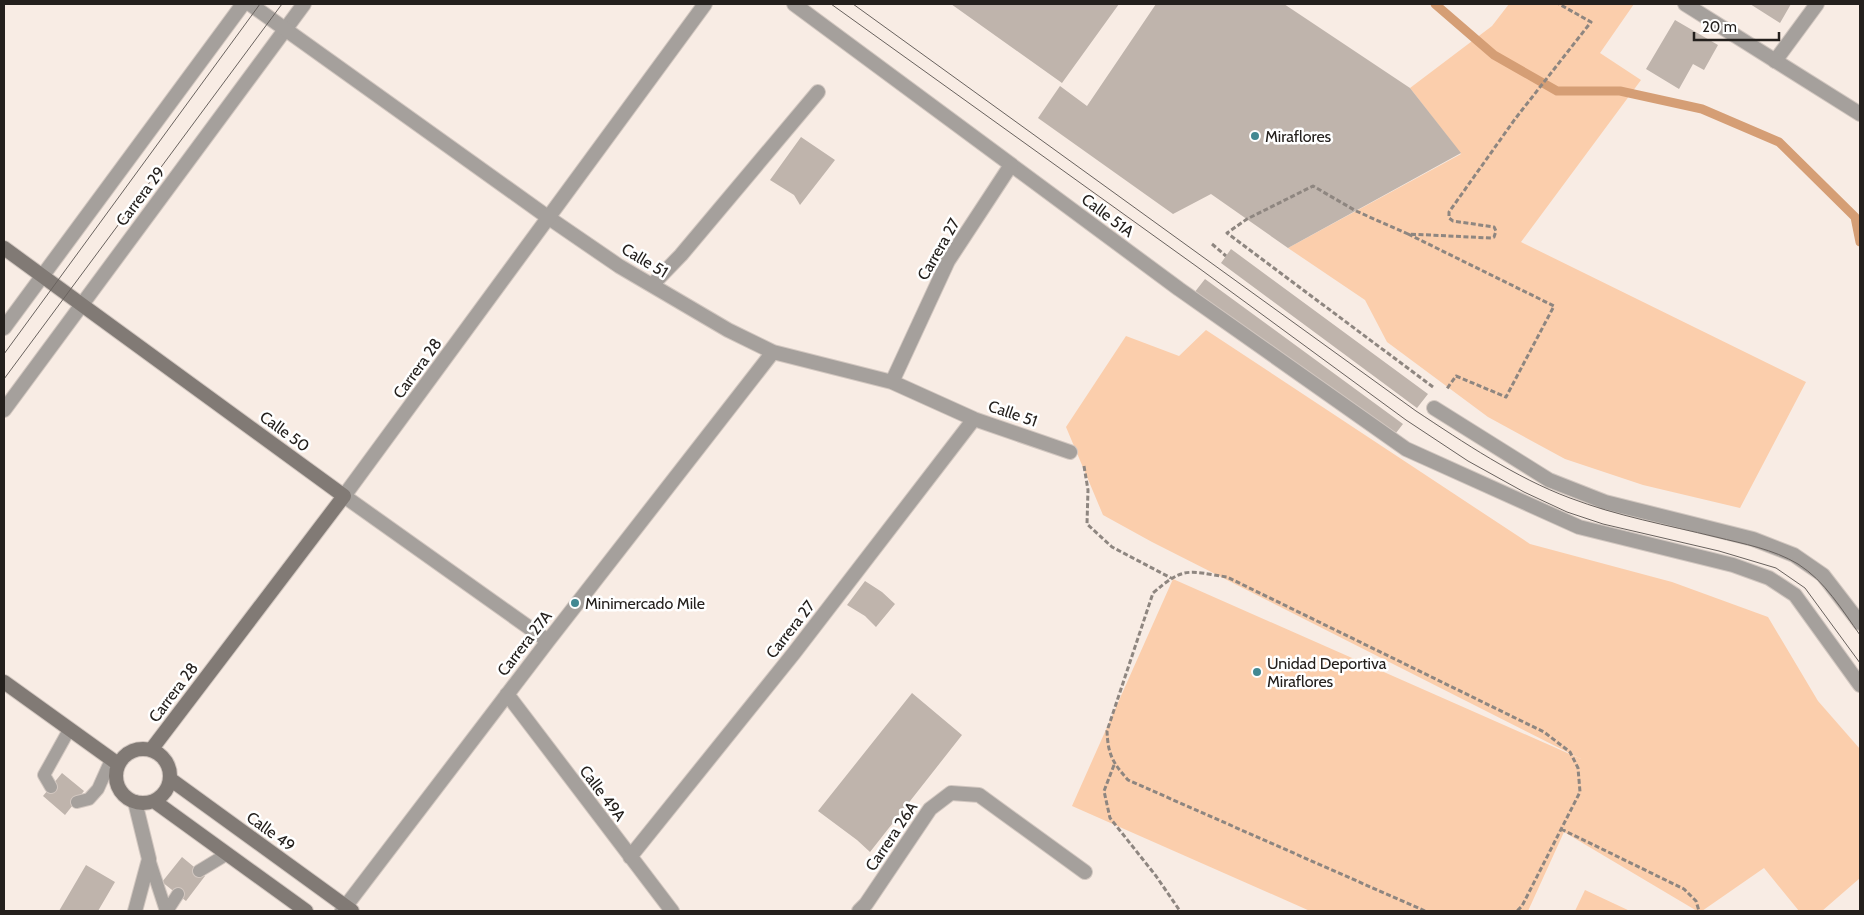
<svg xmlns="http://www.w3.org/2000/svg" width="1864" height="915" viewBox="0 0 1864 915" font-family="Cabin,sans-serif">
<rect width="100%" height="100%" fill="#f8ece4"/>
<!-- green -->
<path fill="#fbceac" d="M1509,4H1634L1600,53L1641,80L1521,242L1806,382L1740,508L1643,485L1565,459L1488,417L1387,342L1365,300L1288,248L1461,154L1410,88L1492,26Z
M1206,330L1530,544L1672,582L1768,617L1818,701L1860,749V878L1822,911H1799L1764,868L1702,911H1697L1564,832L1528,911H1310L1072,806L1173,579L1581,759L1152,542L1103,515L1066,427L1126,336L1179,356Z
M1585,890L1630,911H1575Z"/>
<g fill="none" stroke-linecap="round" stroke-linejoin="round">
<!-- stream -->
<path stroke="#d59e75" stroke-width="9" d="M1435,4L1494,55L1557,91H1620L1702,109L1779,142L1855,217L1860,242"/>
</g>
<!-- building -->
<path fill="#bfb4ac" d="M951,4H1119L1062,83Z
M1156,4H1284L1410,88L1461,153L1288,248L1211,194L1173,214L1038,118L1060,86L1087,106Z
M1750,4H1791L1780,23Z
M1675,20L1718,45L1704,70L1693,64L1679,89L1646,69Z
M801,137L835,160L800,205L794,195L770,180Z
M1231,249L1428,394L1417,408L1221,263Z
M1205,279L1403,424L1392,438L1194,293Z
M865,581L882,592L895,604L876,627L865,616L847,605Z
M912,693L962,735L870,852L857,840L818,811Z
M62,773L84,791L65,815L43,796Z
M182,857L205,876L186,901L162,882Z
M86,865L115,882L98,911H59Z"/>
<g fill="none" stroke-linecap="round" stroke-linejoin="round">
<!-- service casing -->
<g stroke="#d2c7c0" stroke-width="14">
<path id="service" d="M51,787L44,775L69,730
M77,802L89,799L98,789L111,760
M149,859L166,911
M199,871L227,854
M167,911L178,894"/>
</g>
<!-- pedestrian casing -->
<g stroke="#d2c7c0" stroke-width="16">
<path id="pedestrian" d="M794,4L1179,289L1406,449L1579,527L1733,565L1769,578L1795,595L1860,685
M4,328L243,4
M1434,408L1549,480L1605,502L1753,539L1794,555L1823,575L1860,623
M4,410L304,4"/>
</g>
<!-- minor casing -->
<g stroke="#d2c7c0" stroke-width="16">
<path id="minor" d="M1775,61L1817,4
M549,218L619,266L728,330L773,352L892,382L974,419L1070,452
M652,285L681,255L818,92
M892,382L948,261L1011,165
M344,496L548,641
M507,694L672,911
M135,802L149,859L135,911
M630,857L794,653L974,419
M342,911L548,641L773,352
M859,911L866,904L930,809L951,793L979,795L1085,872"/>
</g>
<!-- tertiary casing -->
<g stroke="#d2c7c0" stroke-width="16">
<path id="tertiary" d="M250,4L549,218
M1685,4L1860,114
M344,496L705,4"/>
</g>
<!-- secondary casing -->
<g stroke="#d2c7c0" stroke-width="16">
<path id="secondary" d="M4,248L344,496L151,750
M4,682L118,764
M116 776a27 27 0 1 1 54 0a27 27 0 1 1-54 0Z
M170,779L352,911
M154,801L306,911"/>
</g>
<!-- path -->
<path stroke="#8e8680" stroke-width="3" stroke-dasharray="5 2.5" stroke-linecap="butt" d="M1408,234L1554,306L1506,397L1456,376L1446,390
M1212,244L1226,256
M1433,387L1227,233L1247,219L1313,186L1356,211L1408,234L1491,238L1494,237L1496,231L1494,227L1453,221L1449,218V212L1515,119L1591,22L1559,4
M1084,466L1088,490L1087,524L1112,547L1171,578
M1114,765L1104,791L1110,818L1156,876L1180,911
M1561,829L1684,889L1696,901L1699,911
M1425,911L1128,780C1112,762 1108,754 1107,731L1153,593C1184,566 1188,571 1227,577L1544,732L1570,752L1578,768L1580,792L1522,906L1517,911"/>
<!-- service -->
<use href="#service" stroke="#a5a09c" stroke-width="12"/>
<!-- pedestrian -->
<use href="#pedestrian" stroke="#a5a09c" stroke-width="14"/>
<!-- minor -->
<use href="#minor" stroke="#a5a09c" stroke-width="14"/>
<!-- tertiary -->
<use href="#tertiary" stroke="#a5a09c" stroke-width="14"/>
<!-- secondary -->
<use href="#secondary" stroke="#817a75" stroke-width="14"/>
<!-- tram -->
<path stroke="#69625e" stroke-width="1" d="M831,4L1196,266L1406,420L1468,461L1524,492L1567,512L1603,524L1719,551L1776,568L1805,588L1860,663
M853,4L1416,411C1463,442 1516,478 1570,498C1617,516 1667,525 1716,537C1744,544 1773,549 1798,564C1825,581 1842,610 1860,635
M4,354L260,4
M4,379L282,4"/>
</g>
<!-- markers -->
<g fill="#428892" stroke="#fff" stroke-width="2">
<circle cx="1255" cy="136" r="5"/>
<circle cx="575" cy="603" r="5"/>
<circle cx="1257" cy="672" r="5"/>
</g>
<g text-anchor="middle" stroke-width="5" stroke-linejoin="round" paint-order="stroke">
<!-- poi labels -->
<g font-size="16" fill="#24201d" stroke="#fff" text-anchor="start">
<text x="1265" y="142">Miraflores</text>
<text x="585" y="609">Minimercado Mile</text>
<text x="1267" y="669">Unidad Deportiva<tspan x="1267" dy="18">Miraflores</tspan></text>
</g>
<!-- street labels -->
<g font-size="16" fill="#24201d" stroke="#fff">
<text transform="translate(140 196) rotate(-53)" y="6">Carrera 29</text>
<text transform="translate(1108 215) rotate(37)" y="6">Calle 51A</text>
<text transform="translate(938 249) rotate(-60)" y="6">Carrera 27</text>
<text transform="translate(645 260) rotate(31)" y="6">Calle 51</text>
<text transform="translate(417 368) rotate(-54)" y="6">Carrera 28</text>
<text transform="translate(1013 413) rotate(19)" y="6">Calle 51</text>
<text transform="translate(285 431) rotate(36)" y="6">Calle 50</text>
<text transform="translate(790 629) rotate(-52)" y="6">Carrera 27</text>
<text transform="translate(524 643) rotate(-52)" y="6">Carrera 27A</text>
<text transform="translate(173 692) rotate(-53)" y="6">Carrera 28</text>
<text transform="translate(603 793) rotate(53)" y="6">Calle 49A</text>
<text transform="translate(271 831) rotate(36)" y="6">Calle 49</text>
<text transform="translate(891 836) rotate(-56)" y="6">Carrera 26A</text>
</g>
</g>
<!-- border -->
<rect width="1864" height="915" fill="none" stroke="#24201d" stroke-width="10"/>
<!-- scale -->
<path d="M1694 32v8h85v-8" fill="none" stroke="#24201d" stroke-width="2.5"/>
<text x="1702" y="32" font-size="15" fill="#24201d" stroke="#ffffff" stroke-width="4" paint-order="stroke">20 m</text>
</svg>
